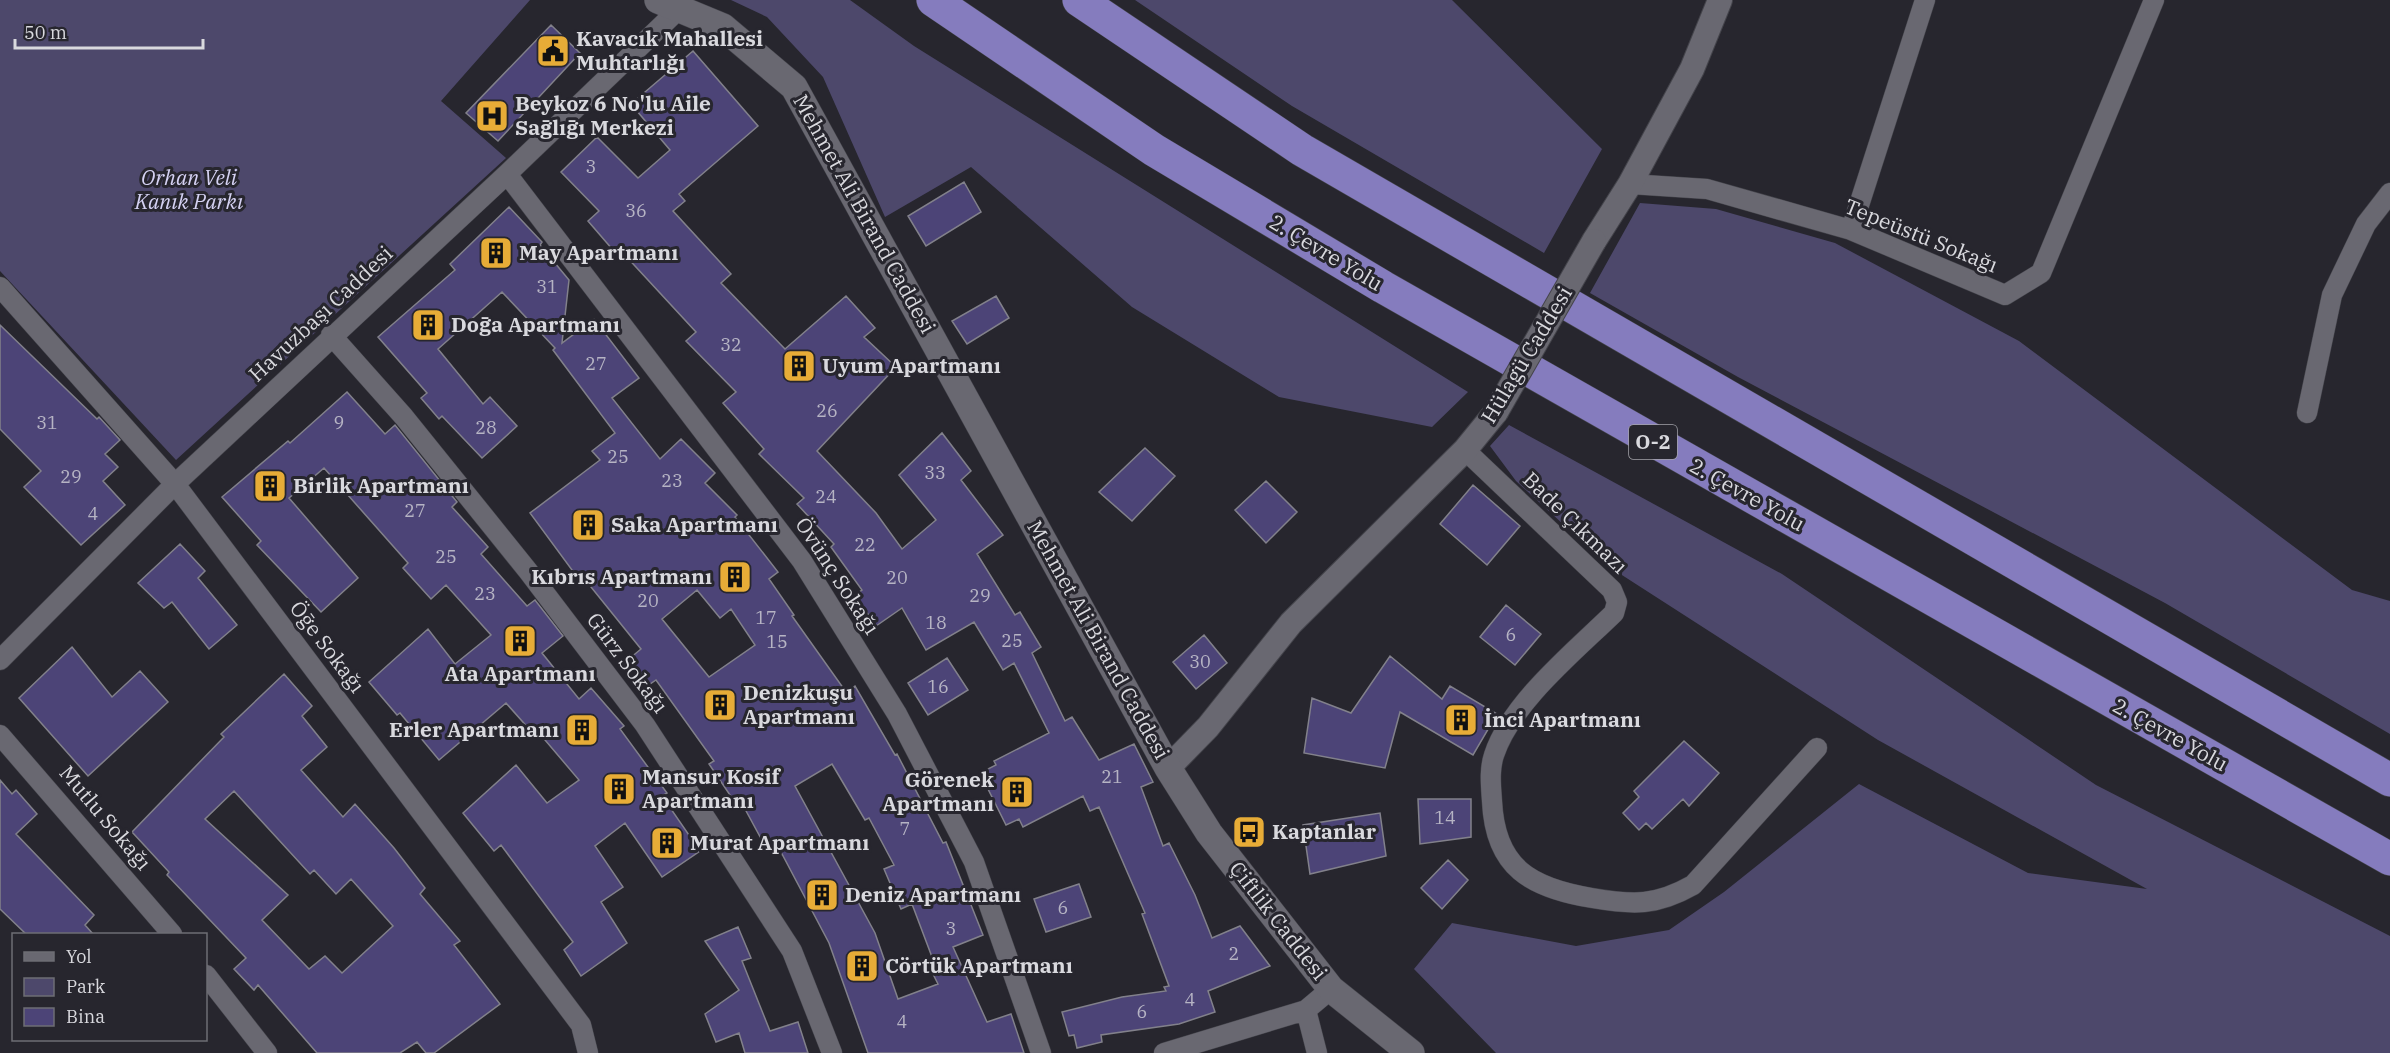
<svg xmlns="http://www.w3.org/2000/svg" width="2390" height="1053" viewBox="0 0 2390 1053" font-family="'IBM Plex Serif',serif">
<rect width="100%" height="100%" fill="#27262e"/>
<!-- green -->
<path fill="#4d486b" d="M0,0H530L441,101L506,158L176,460L0,271Z
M731,0H850L914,46L1468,392L1432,427L1279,397L1132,307L971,167L885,217L823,77L767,17Z
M1135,0H1452L1602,149L1544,253L1292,106Z
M1640,203L1716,209L1835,243L2019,341L2352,590L2390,601V734L2165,603L1738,377L1590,293Z
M1509,425L1782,574L2096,785L2390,936V1053H1496L1414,969L1452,923L1576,946L1669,930L1724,892L1859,784L2028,873L2147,889L1878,740L1611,568L1516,481L1490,446Z"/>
<!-- building -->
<path fill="#4c4477" stroke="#82818b" stroke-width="1.5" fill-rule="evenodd" d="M551,25L580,53L498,141L466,113Z
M693,51L758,126L679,194L685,201L673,211L731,274L721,283L785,349L846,296L875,328L864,337L896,367L817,451L876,513L902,549L936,520L899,475L942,433L971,471L961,480L1003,535L977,554L1015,615L1020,612L1041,647L1032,653L1065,721L1072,717L1099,760L1134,744L1153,782L1141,787L1163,846L1169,843L1195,895L1212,938L1240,926L1270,966L1208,991L1215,1012L1179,1024L1101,1035L1102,1042L1077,1048L1074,1035L1069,1036L1062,1012L1122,997L1166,991L1164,987L1169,986L1142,914L1145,913L1099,807L1090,811L1083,796L1023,827L1019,819L1006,825L980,773L996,765L994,761L1049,733L1014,663L1003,670L974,622L926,650L902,608L876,626L855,595L862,590L831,547L834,544L797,504L804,498L759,454L764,449L723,403L736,392L686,341L696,332L623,253L619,257L588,221L599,211L561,172L597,137L638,178L670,150L631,104Z
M964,182L981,212L926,246L908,216Z
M509,207L542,242L540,245L569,280L562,343L594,319L639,378L612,398L660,459L681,439L715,473L705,483L737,515L735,517L778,572L769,579L794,615L792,616L846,692L855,686L895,755L897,754L943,843L946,842L983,935L953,947L987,1022L1011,1014L1024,1053H868L829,943L782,854L778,856L770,841L764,844L739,798L734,801L709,764L714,761L656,680L650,684L629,659L641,649L587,582L583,585L530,513L600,460L592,451L615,433L553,350L555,348L502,292L438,349L483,404L490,397L517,426L482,458L442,416L439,419L421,398L427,393L378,337L455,270L450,264ZM697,590L720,618L731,609L755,645L709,677L662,619ZM832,764L865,820L869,818L894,865L884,869L901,909L912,904L935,965L930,968L938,984L898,999L875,933L795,786Z
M996,296L1009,318L967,344L952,321Z
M0,325L97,419L99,417L120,440L105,454L118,467L103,481L125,505L81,545L24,487L41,471L0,429Z
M347,392L385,434L395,425L457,502L452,507L488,547L481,554L527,606L535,600L563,636L542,653L579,699L591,688L624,726L620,729L667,793L662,796L700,851L662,877L625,823L595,846L623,887L601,902L627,943L581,976L564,950L573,942L501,845L494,851L463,813L516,765L547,803L579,780L534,727L530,730L506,703L439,760L400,713L397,715L369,682L428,629L455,664L491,635L446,585L431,599L403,568L408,563L324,468L289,498L358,578L321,612L257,545L261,541L222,497L288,441L290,443Z
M1145,448L1175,476L1132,521L1099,492Z
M1266,481L1297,512L1266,543L1235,510Z
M1473,485L1520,526L1487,565L1440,524Z
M180,544L205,571L198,578L237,625L209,649L172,602L164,608L138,583Z
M1506,605L1541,634L1515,665L1480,637Z
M1204,635L1227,663L1196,689L1173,662Z
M72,647L112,697L140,671L168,702L88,776L19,698Z
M1390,656L1442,699L1450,686L1497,714L1473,755L1400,712L1385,768L1304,753L1312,698L1351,713Z
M947,658L968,690L928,715L908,683Z
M284,674L312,706L302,716L327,747L301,770L343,817L355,804L394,848L425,888L420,894L460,941L454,945L500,1004L434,1053H426L417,1042L400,1053H317L258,985L254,990L234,969L246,958L167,875L169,872L132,832L224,737L221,734ZM234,791L310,874L314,870L336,894L351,879L393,926L342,973L325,956L309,969L262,920L288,895L205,819Z
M1684,741L1719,773L1689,806L1683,799L1652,829L1646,823L1639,830L1623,813L1639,797L1634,791Z
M0,780L12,794L16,790L37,814L16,834L94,915L85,925L93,934H26L0,909Z
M1418,799H1471V837L1420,844Z
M1380,813L1386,856L1310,874L1303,825Z
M1448,860L1468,880L1442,909L1421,888Z
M1079,884L1091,917L1046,932L1034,899Z
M738,927L751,958L742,961L770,1031L798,1022L808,1053H745L739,1033L716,1042L705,1014L739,990L705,941Z"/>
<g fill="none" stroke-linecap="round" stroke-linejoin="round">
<!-- minor casing -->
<g stroke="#44444b" stroke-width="21">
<path id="minor" d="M507,174L802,561L897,714L974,862L1041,1053
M1630,184L1707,189L1851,230L2005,295L2041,273L2154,0
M1851,230L1925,0
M0,287L175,484L581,1025L588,1053
M331,335L404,417L528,571L645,725L792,951L832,1053
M2307,413L2332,295L2366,224L2390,193
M1465,450L1612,590L1617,602L1614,613C1575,651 1511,703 1494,755C1489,770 1491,786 1492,801C1495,868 1531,888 1592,898C1633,905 1656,906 1693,885L1817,748
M0,660L175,484L507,174L679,9
M0,735L172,934
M206,975L267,1053
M1306,1010L1317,1053
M1164,1053L1306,1010L1331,989"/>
</g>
<!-- tertiary casing -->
<g stroke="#44444b" stroke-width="26">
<path id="tertiary" d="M1594,241L1630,184L1692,69L1720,0
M1168,768L1208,727L1291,623L1465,450L1496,412"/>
</g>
<!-- secondary casing -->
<g stroke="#44444b" stroke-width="28">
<path id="secondary" d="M658,0L723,27L794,87L1168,768L1209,833L1331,989L1411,1053"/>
</g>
<!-- motorway casing -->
<g stroke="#44444b" stroke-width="34">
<path id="motorway" d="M933,0L1154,150L1383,287L2390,859
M1079,0L1302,150L2390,780"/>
</g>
<!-- minor -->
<use href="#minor" stroke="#696871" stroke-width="20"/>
<!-- tertiary -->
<use href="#tertiary" stroke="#696871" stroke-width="24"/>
<!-- secondary -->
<use href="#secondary" stroke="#696871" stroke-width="27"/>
<!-- motorway -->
<use href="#motorway" stroke="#857cbe" stroke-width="33"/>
<!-- tertiary-bridge casing -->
<g stroke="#44444b" stroke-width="26" stroke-linecap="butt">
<path id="tertiary-bridge" d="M1496,412L1594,241"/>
</g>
<!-- tertiary-bridge -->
<use href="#tertiary-bridge" stroke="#696871" stroke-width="24"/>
</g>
<!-- icons -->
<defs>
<g id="civic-square" transform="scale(1.725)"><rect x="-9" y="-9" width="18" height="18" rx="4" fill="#e7ac37" stroke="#27262e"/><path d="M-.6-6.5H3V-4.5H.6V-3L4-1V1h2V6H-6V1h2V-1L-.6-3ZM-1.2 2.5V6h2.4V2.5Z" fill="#111"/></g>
<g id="hospital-square" transform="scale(1.725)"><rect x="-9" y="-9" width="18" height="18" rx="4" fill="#e7ac37" stroke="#27262e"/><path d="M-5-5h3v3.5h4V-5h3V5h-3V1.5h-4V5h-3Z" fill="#111"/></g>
<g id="building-square" transform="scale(1.725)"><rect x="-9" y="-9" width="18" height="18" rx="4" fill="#e7ac37" stroke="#27262e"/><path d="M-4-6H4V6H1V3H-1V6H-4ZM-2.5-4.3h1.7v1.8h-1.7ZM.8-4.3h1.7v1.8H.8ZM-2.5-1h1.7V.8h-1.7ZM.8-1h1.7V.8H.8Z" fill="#111"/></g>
<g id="bus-square" transform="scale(1.725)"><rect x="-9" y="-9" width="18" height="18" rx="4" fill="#e7ac37" stroke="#27262e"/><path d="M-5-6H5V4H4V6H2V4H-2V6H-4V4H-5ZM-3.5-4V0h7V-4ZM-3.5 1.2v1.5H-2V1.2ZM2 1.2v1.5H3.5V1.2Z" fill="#111"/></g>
</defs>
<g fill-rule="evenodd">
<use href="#civic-square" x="553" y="51"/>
<use href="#hospital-square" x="492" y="116"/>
<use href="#building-square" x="496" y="253"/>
<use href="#building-square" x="428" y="325"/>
<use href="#building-square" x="799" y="366"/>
<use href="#building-square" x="270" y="486"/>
<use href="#building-square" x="588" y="525"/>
<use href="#building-square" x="735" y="577"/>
<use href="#building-square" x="520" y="641"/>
<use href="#building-square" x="720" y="705"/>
<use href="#building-square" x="1461" y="720"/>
<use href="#building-square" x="582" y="730"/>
<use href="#building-square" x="619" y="789"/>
<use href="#building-square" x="1017" y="792"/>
<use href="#bus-square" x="1249" y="832"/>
<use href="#building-square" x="667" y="843"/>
<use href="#building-square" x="822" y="895"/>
<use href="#building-square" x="862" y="966"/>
</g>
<g text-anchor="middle" stroke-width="6" stroke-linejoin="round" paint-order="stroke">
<!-- number labels -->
<g font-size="18" fill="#b6b4c4">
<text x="591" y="173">3</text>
<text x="636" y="217">36</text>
<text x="547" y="293">31</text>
<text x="731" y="351">32</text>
<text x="596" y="370">27</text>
<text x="827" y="417">26</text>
<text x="47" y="429">31</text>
<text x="339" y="429">9</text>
<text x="486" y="434">28</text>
<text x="618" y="463">25</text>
<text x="935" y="479">33</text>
<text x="71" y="483">29</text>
<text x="672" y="487">23</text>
<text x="826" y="503">24</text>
<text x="415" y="517">27</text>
<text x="93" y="520">4</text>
<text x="865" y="551">22</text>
<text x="446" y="563">25</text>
<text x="897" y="584">20</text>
<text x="485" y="600">23</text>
<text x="980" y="602">29</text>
<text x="648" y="607">20</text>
<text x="766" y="624">17</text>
<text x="936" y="629">18</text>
<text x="1511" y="641">6</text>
<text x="1012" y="647">25</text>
<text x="777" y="648">15</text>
<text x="1200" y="668">30</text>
<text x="938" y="693">16</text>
<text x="1112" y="783">21</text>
<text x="1445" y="824">14</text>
<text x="905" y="835">7</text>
<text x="1063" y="914">6</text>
<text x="951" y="935">3</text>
<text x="1234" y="960">2</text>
<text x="1190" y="1006">4</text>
<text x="1142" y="1018">6</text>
<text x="902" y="1028">4</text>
</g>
<!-- shield labels -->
<rect fill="#27262e" stroke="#a4a3a9" stroke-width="1.5" x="1629" y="425" width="48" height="34" rx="4.5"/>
<g font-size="20" font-weight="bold" fill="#d9d9de">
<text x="1653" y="449">O-2</text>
</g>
<!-- poi labels -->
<g font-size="21" font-weight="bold" fill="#d9d9de" stroke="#27262e" text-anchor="start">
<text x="576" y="46">Kavacık Mahallesi<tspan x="576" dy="24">Muhtarlığı</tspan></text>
<text x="515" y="111">Beykoz 6 No'lu Aile<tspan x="515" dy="24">Saḡlıḡı Merkezi</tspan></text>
<text x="519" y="260">May Apartmanı</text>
<text x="451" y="332">Doḡa Apartmanı</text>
<text x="822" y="373">Uyum Apartmanı</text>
<text x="293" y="493">Birlik Apartmanı</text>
<text x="611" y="532">Saka Apartmanı</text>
<text x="712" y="584" text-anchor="end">Kıbrıs Apartmanı</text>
<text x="520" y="681" text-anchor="middle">Ata Apartmanı</text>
<text x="743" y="700">Denizkuşu<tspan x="743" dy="24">Apartmanı</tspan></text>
<text x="1484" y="727">İnci Apartmanı</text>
<text x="559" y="737" text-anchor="end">Erler Apartmanı</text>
<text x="642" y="784">Mansur Kosif<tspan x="642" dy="24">Apartmanı</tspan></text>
<text x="994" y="787" text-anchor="end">Görenek<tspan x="994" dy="24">Apartmanı</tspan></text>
<text x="1272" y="839">Kaptanlar</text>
<text x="690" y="850">Murat Apartmanı</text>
<text x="845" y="902">Deniz Apartmanı</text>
<text x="885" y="973">Cörtük Apartmanı</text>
</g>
<!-- park labels -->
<g font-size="21" font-style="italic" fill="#d5d2f3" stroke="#27262e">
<text x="189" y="185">Orhan Veli<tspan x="189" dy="24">Kanık Parkı</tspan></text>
</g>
<!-- street labels -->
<g font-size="21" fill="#d9d9de" stroke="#27262e">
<text transform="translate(864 214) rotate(61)" y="7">Mehmet Ali Birand Caddesi</text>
<text transform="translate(1921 236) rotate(22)" y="7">Tepeüstü Sokağı</text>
<text transform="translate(1326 253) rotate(31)" y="7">2. Çevre Yolu</text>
<text transform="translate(321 314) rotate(-43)" y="7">Havuzbaşı Caddesi</text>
<text transform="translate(1527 355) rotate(-59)" y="7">Hülagü Caddesi</text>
<text transform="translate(1747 495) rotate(29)" y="7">2. Çevre Yolu</text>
<text transform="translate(1575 523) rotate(44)" y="7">Bade Çıkmazı</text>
<text transform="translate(837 576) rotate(57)" y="7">Övünç Sokağı</text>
<text transform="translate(1098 640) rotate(61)" y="7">Mehmet Ali Birand Caddesi</text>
<text transform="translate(327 647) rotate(53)" y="7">Öḡe Sokağı</text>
<text transform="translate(627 663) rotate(53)" y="7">Gürz Sokağı</text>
<text transform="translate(2170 735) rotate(29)" y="7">2. Çevre Yolu</text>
<text transform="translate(105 818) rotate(50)" y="7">Mutlu Sokağı</text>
<text transform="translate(1278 921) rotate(52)" y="7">Çiftlik Caddesi</text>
</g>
</g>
<!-- legend -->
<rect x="12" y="933" width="195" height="108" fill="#27262e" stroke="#6e6e74" stroke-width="1.5"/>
<rect x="24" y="952" width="30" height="9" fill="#696871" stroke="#6e6e74" stroke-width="1.5"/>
<text x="66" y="963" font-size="18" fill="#d9d9de">Yol</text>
<rect x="24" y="978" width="30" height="18" fill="#4d486b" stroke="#6e6e74" stroke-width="1.5"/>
<text x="66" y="993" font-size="18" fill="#d9d9de">Park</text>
<rect x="24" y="1008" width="30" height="18" fill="#4c4477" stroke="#6e6e74" stroke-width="1.5"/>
<text x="66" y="1023" font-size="18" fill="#d9d9de">Bina</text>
<!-- scale -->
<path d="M15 39v9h188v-9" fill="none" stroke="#d9d9de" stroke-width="3"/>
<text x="24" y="39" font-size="18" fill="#d9d9de" stroke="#27262e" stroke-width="4.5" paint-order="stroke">50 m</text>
</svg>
